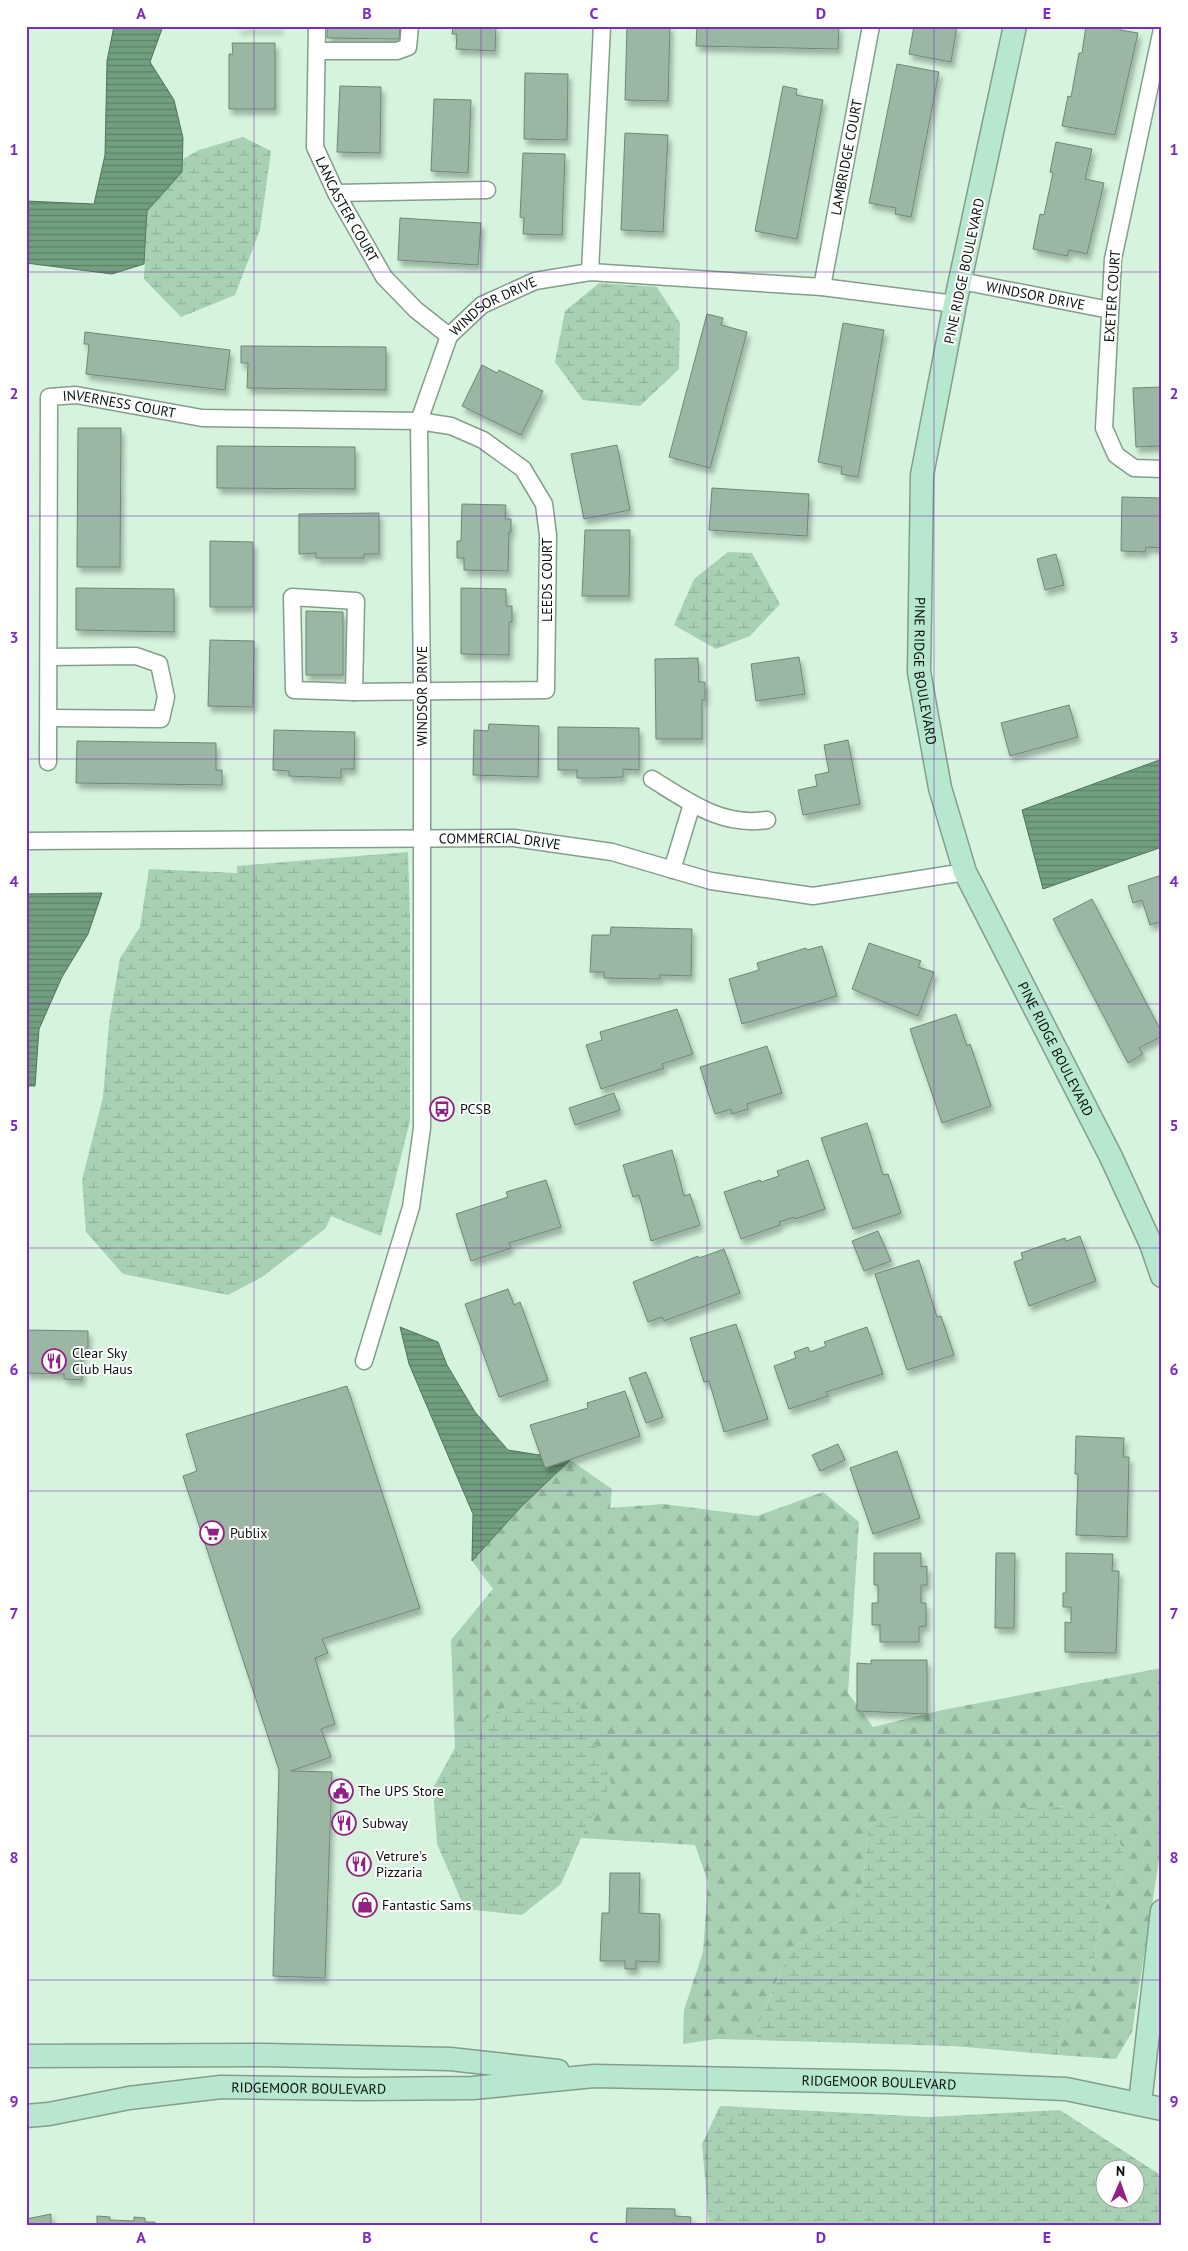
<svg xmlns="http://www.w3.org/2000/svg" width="1188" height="2251" viewBox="0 0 1188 2251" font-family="'PT Sans',sans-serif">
<defs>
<pattern id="forest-firs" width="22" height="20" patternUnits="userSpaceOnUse" patternTransform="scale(1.25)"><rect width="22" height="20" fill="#a8d1b3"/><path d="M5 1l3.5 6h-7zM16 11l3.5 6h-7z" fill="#8fb299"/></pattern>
<pattern id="wetland-marsh" width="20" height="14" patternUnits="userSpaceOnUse" patternTransform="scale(1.25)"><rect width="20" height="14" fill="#a8d1b3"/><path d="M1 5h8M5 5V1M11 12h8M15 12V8" fill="none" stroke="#8fb299"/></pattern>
<pattern id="water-rules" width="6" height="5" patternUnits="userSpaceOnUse" patternTransform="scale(1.25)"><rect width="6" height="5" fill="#71a07f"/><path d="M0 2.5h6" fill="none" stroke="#5b8166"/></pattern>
<filter id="shadow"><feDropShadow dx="3" dy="5.5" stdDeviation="2.5" flood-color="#0004"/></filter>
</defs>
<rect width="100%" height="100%" fill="#d6f3dd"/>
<!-- forest -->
<path fill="url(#forest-firs)" d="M570,1460L612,1489L610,1508L663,1504L757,1516L823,1492L859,1522L848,1693L873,1727L942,1710L1162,1668V1841L1132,2032L1116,2059L1058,2055L1061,2031L1091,1974L1102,1914L1127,1863L1114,1826L1071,1806L999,1809L869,1825L863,1881L843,1918L790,1949L760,2021L755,2040L716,2039L683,2044L684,2010L703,1952L708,1882L695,1845L581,1838L611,1782L463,1733L455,1748L451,1640L493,1589L472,1561L520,1508Z"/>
<!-- wetland -->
<path fill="url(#wetland-marsh)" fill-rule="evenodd" d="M243,137L271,151L260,230L235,295L181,317L144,279L147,211L182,172L183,159L199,150Z
M599,283L657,287L680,323L679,369L640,406L583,400L555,362L565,311Z
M728,552L752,553L780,604L750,636L716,649L674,625L694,579Z
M408,852L410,915V1121L381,1236L331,1216L326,1228L262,1277L228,1295L123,1274L86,1232L82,1180L103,1097L109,1023L120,958L140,927L149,869L237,873V866Z
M522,1697L579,1703L611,1783L581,1838L561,1884L522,1915L465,1909L437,1844L433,1788L463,1733Z
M1071,1806L1114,1826L1127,1863L1102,1914L1091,1974L1061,2031L1058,2055L952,2046L755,2040L760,2021L790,1949L843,1918L863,1881L869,1825L908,1812Z
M720,2106L930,2117L1060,2110L1162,2176V2225H712L709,2223L702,2144ZM1136,2168V2198H1106V2168Z"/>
<!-- water -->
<path fill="url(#water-rules)" stroke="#51755c" d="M114,26H163L150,62L174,100L183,138L182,172L147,211L144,264L112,274L26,263V201L94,204L105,155L107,61Z
M1162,759V847L1043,889L1022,810Z
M102,893L88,934L62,977L39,1029L35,1086H26V894Z
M400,1327L438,1342L447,1365L475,1412L508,1450L570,1460L520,1508L472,1561L473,1514L409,1364Z"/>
<!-- building -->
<path fill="#9bb6a2" stroke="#6e8875" filter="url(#shadow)" d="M238,26H280V28H238Z
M327,26H400L399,39L327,38Z
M453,26H496L495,51L456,49L457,34H452Z
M627,26H670L668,101L625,100Z
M697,26H839L838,49L696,46Z
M914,26H957L951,62L909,54Z
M1086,26H1121L1120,30L1138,33L1115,135L1062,126L1068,96L1071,97L1079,53H1082Z
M232,43H275V109H229V54H233Z
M897,64L939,72L911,217L895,214L896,208L869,203Z
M525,73L568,74L567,140L524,139Z
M340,86L381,87L380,153L337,152Z
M783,86L797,89L796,95L823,100L797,239L755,231Z
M434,99L471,100L468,173L431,171Z
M625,133L668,135L663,232L621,230Z
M1056,142L1092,149L1085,179L1104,183L1087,254L1069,250L1067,256L1033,249L1040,214L1044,215L1053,173L1050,172Z
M523,153L565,154L562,235L523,234L524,218L520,217Z
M400,218L481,223L478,265L398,260Z
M707,314L723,318L721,325L747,332L710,468L669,457Z
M843,323L884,330L858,477L841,474L842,467L818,462Z
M85,332L230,350L225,390L86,374L89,344H84Z
M241,346L386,347V390L247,388L248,363H241Z
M482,365L497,373L499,370L543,391L521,435L462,406Z
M1162,387V446L1136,447L1133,388Z
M78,428H121L120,567H77Z
M617,445L630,510L584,519L571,454Z
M217,446L355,447V489L217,488Z
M712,488L809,494L807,536L709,530Z
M1122,497L1162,498V548L1146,547L1145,552L1121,551Z
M462,504L506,505L505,519H511V532H509L508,571L464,570V558H457V541H461Z
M379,513V554H364V558H316V553L299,554V514Z
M585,530H630L629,596H582Z
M210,541L253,542V607H210Z
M1056,554L1064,585L1045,590L1037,559Z
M76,588L174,589V632L76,630Z
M461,588L506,589V606H512V622H509V655L461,654Z
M306,611L343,612V675H306Z
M210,640L254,641L253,707L208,706Z
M799,657L805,694L756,701L751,664Z
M698,658L699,682H705V700H702V739H656L655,659Z
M1069,705L1078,737L1010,756L1001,723Z
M489,724L539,726L538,777L473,775L474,730L488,731Z
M558,727L639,728V770L623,769V777L598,778H577V770H558Z
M274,730L355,732L354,769H341V778L289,776V771L273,770Z
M848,740L860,804L803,815L798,790L817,786L815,775L829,772L824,745Z
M77,741L216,743V770H222V785L76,783Z
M1162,875V921L1150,925L1142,900L1133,903L1128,886Z
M1092,899L1162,1033V1036L1139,1048L1143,1054L1128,1063L1053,919Z
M611,927L692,929L691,976L660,975V979L604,978V972H590L592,935H610Z
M869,943L921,961L918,967L934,972L918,1016L852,989Z
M822,946L837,996L742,1024L729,979L759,970L757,963L806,948L807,950Z
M677,1009L693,1054L662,1064L664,1068L601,1089L586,1045L602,1040L600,1032Z
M956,1014L967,1046L970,1044L991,1106L942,1123L910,1029Z
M767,1046L782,1093L747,1104L748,1109L732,1114L731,1109L715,1114L700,1067Z
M614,1093L620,1110L575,1125L569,1108Z
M867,1123L883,1175L888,1174L901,1213L853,1229L821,1138Z
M672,1150L684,1196L690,1194L700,1225L651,1241L639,1195L633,1197L623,1165Z
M808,1160L825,1209L795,1219L794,1217L779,1222L780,1225L741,1239L724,1192L760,1180L761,1182L779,1176L777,1171Z
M546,1180L561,1227L509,1243L511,1248L471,1261L456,1214L508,1197L506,1192Z
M878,1231L891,1261L864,1271L852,1241Z
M1080,1236L1096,1281L1029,1306L1014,1262L1023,1259L1021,1253L1065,1238L1066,1241Z
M724,1249L740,1293L664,1321L662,1317L648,1322L633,1282L698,1256L699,1258Z
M919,1260L937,1317L941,1316L954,1355L907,1370L875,1274Z
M508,1289L514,1305L520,1302L548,1380L499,1397L465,1304Z
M736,1324L768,1419L724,1432L709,1381L704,1382L690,1338Z
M867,1327L883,1374L826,1392L828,1396L789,1409L774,1366L796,1358L794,1352L808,1347L810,1352L826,1346L824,1342Z
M26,1330L88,1331V1349H82V1380L64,1379V1374L26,1373Z
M646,1372L663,1417L646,1423L629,1378Z
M347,1386L420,1608L322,1639L328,1653L315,1658L335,1724L321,1729L331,1757L291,1771L332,1772L325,1978L273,1976L279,1770L183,1476L197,1471L186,1434Z
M625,1391L640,1436L545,1468L530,1425L588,1408L587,1403Z
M1076,1436L1124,1438L1123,1457H1129L1127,1537L1076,1535L1078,1474H1075Z
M838,1444L845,1460L820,1471L812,1455Z
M897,1451L920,1518L873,1534L850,1468Z
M874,1553H921V1567L927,1566V1585H921V1603H926V1626L919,1627V1642H880V1625H872V1603H878V1585H874Z
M996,1553H1015L1014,1628H995Z
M1066,1553L1113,1554L1112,1571H1119L1116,1653L1065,1652V1622L1071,1623V1607H1063V1593H1066Z
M871,1660H927V1714L857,1711V1663L871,1664Z
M610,1873H640L639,1913L660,1914L659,1962L636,1961V1969H625V1961H600L602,1913H609Z
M627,2208L675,2209V2216L691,2217L690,2225H626Z
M51,2214V2225H26V2219Z
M97,2216L110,2217V2220L134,2221V2217L145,2218V2222H155V2225H97Z"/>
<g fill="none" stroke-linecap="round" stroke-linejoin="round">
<!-- street casing -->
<g stroke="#839e8a" stroke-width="19">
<g id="street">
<path id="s1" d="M317,26L315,147L336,193L384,277L416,310L449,336"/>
<path d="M1162,29L1113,259L1104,428L1116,455L1134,468L1162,469"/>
<path d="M317,51H397L408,47L410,26"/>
<path d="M336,193L487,190"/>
<path d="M590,272L602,26"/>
<path id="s2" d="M961,281L1110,310"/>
<path id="s3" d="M822,287L871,26"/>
<path d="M292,597L356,601L354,692L294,690Z"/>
<path d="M49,657L136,656L159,664L166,697L161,719L49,718"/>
<path id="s4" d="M48,762L49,397L76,395L202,418L419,421L451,426L483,440L523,469L544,504L548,535L546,690L354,692"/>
<path d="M652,779C689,802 722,827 767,820"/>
<path id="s5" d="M26,841L514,838L612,852L711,881L813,896L965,872"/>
<path d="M672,870L692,804"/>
<path id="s6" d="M364,1361L411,1207L422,1128V691L419,421L449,336L482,305L535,281L590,272L822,287L955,304"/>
</g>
</g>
<!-- secondary casing -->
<g stroke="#839e8a" stroke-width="25">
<g id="secondary">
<path id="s7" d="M1015,26L955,304L922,475L919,672L940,788L965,872L1111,1157L1151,1244L1162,1276"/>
<path d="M26,2056L264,2055L450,2059L558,2071"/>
<path d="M1140,2103L1162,1911"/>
<path id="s8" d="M26,2116L49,2114L129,2098L221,2087L360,2089L473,2088L594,2076L889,2082L1066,2089L1162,2109"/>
</g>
</g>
<!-- street -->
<use href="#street" stroke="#fff" stroke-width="16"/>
<!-- secondary -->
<use href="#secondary" stroke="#b7e7cf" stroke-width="22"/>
</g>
<!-- grid -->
<path fill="none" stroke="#7b2cbf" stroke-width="1" stroke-opacity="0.55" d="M254,26V2225M481,26V2225M707,26V2225M934,26V2225M26,272H1162M26,516H1162M26,759H1162M26,1004H1162M26,1248H1162M26,1491H1162M26,1736H1162M26,1980H1162"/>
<!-- icons -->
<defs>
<g id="bus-ring" transform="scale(1.25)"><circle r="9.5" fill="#fff" stroke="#902284" stroke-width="1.5"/><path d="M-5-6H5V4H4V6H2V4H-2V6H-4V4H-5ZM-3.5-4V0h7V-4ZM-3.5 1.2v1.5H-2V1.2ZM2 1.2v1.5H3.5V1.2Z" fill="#902284"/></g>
<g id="restaurant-ring" transform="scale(1.25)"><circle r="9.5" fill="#fff" stroke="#902284" stroke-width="1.5"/><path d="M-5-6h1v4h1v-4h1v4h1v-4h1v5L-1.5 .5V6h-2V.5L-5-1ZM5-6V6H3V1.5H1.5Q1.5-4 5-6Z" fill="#902284"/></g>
<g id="supermarket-ring" transform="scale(1.25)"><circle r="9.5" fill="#fff" stroke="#902284" stroke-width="1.5"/><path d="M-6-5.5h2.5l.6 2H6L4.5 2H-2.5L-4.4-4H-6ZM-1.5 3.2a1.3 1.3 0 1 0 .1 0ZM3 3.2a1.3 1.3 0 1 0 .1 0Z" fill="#902284"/></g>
<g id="civic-ring" transform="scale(1.25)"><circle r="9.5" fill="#fff" stroke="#902284" stroke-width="1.5"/><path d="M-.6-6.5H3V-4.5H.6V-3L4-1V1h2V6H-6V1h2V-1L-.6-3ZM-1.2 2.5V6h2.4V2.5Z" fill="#902284"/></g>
<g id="shop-ring" transform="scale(1.25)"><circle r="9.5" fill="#fff" stroke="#902284" stroke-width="1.5"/><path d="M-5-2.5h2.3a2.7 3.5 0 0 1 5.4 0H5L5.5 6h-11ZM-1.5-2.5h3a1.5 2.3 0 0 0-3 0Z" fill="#902284"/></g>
</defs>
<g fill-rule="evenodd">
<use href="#bus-ring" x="442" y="1109"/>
<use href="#restaurant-ring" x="54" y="1361"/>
<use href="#supermarket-ring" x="212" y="1533"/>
<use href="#civic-ring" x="341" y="1791"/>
<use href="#restaurant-ring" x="344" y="1823"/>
<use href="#restaurant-ring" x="359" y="1864"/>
<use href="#shop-ring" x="365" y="1905"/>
</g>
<g text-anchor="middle" stroke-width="4" stroke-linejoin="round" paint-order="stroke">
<!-- street labels -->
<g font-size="14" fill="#061009" stroke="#fff">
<text dy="5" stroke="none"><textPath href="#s3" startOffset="132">LAMBRIDGE COURT</textPath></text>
<text dy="5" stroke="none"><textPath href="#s1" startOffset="191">LANCASTER COURT</textPath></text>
<text transform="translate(964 271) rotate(-78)" y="5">PINE RIDGE BOULEVARD</text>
<text dy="5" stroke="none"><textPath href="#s2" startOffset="76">WINDSOR DRIVE</textPath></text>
<text transform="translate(1112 296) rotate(-86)" y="5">EXETER COURT</text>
<text dy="5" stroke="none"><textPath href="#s6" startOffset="1092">WINDSOR DRIVE</textPath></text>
<text dy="5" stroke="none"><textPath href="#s4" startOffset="436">INVERNESS COURT</textPath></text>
<text transform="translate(547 580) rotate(-90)" y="5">LEEDS COURT</text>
<text dy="5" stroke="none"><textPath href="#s7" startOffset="655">PINE RIDGE BOULEVARD</textPath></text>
<text transform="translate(422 696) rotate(-90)" y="5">WINDSOR DRIVE</text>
<text dy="5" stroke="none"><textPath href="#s5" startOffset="474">COMMERCIAL DRIVE</textPath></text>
<text dy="5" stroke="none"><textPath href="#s7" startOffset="1060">PINE RIDGE BOULEVARD</textPath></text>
<text dy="5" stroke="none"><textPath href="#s8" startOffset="856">RIDGEMOOR BOULEVARD</textPath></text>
<text dy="5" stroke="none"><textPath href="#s8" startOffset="285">RIDGEMOOR BOULEVARD</textPath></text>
</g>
<!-- poi labels -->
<g font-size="14" fill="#061009" stroke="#fff" text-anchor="start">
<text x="460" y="1114">PCSB</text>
<text x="72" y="1358">Clear Sky<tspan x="72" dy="16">Club Haus</tspan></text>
<text x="230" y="1538">Publix</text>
<text x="358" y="1796">The UPS Store</text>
<text x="362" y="1828">Subway</text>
<text x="376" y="1861">Vetrure's<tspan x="376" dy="16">Pizzaria</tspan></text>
<text x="382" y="1910">Fantastic Sams</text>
</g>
</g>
<!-- border -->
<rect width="1188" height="2251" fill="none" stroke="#ffffff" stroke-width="55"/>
<!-- north arrow -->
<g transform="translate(1120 2184) rotate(2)"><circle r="24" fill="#ffffff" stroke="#9b9f9d"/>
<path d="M0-4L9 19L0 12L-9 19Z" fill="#902284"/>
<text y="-8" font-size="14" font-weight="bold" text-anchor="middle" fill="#061009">N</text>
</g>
<rect x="28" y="28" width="1132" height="2196" fill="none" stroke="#7b2cbf" stroke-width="2"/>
<g font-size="16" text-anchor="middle" font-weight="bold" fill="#7b2cbf">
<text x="141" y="19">A</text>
<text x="367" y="19">B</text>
<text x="594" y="19">C</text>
<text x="821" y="19">D</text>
<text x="1047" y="19">E</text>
<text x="14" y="155">1</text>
<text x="1174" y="155">1</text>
<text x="14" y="399">2</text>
<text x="1174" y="399">2</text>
<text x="14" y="643">3</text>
<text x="1174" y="643">3</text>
<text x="14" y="887">4</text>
<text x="1174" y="887">4</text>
<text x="14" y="1131">5</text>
<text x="1174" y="1131">5</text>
<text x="14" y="1375">6</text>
<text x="1174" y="1375">6</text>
<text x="14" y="1619">7</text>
<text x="1174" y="1619">7</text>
<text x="14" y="1863">8</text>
<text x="1174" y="1863">8</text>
<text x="14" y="2107">9</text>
<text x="1174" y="2107">9</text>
<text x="141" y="2243">A</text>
<text x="367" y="2243">B</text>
<text x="594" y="2243">C</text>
<text x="821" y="2243">D</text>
<text x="1047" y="2243">E</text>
</g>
</svg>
